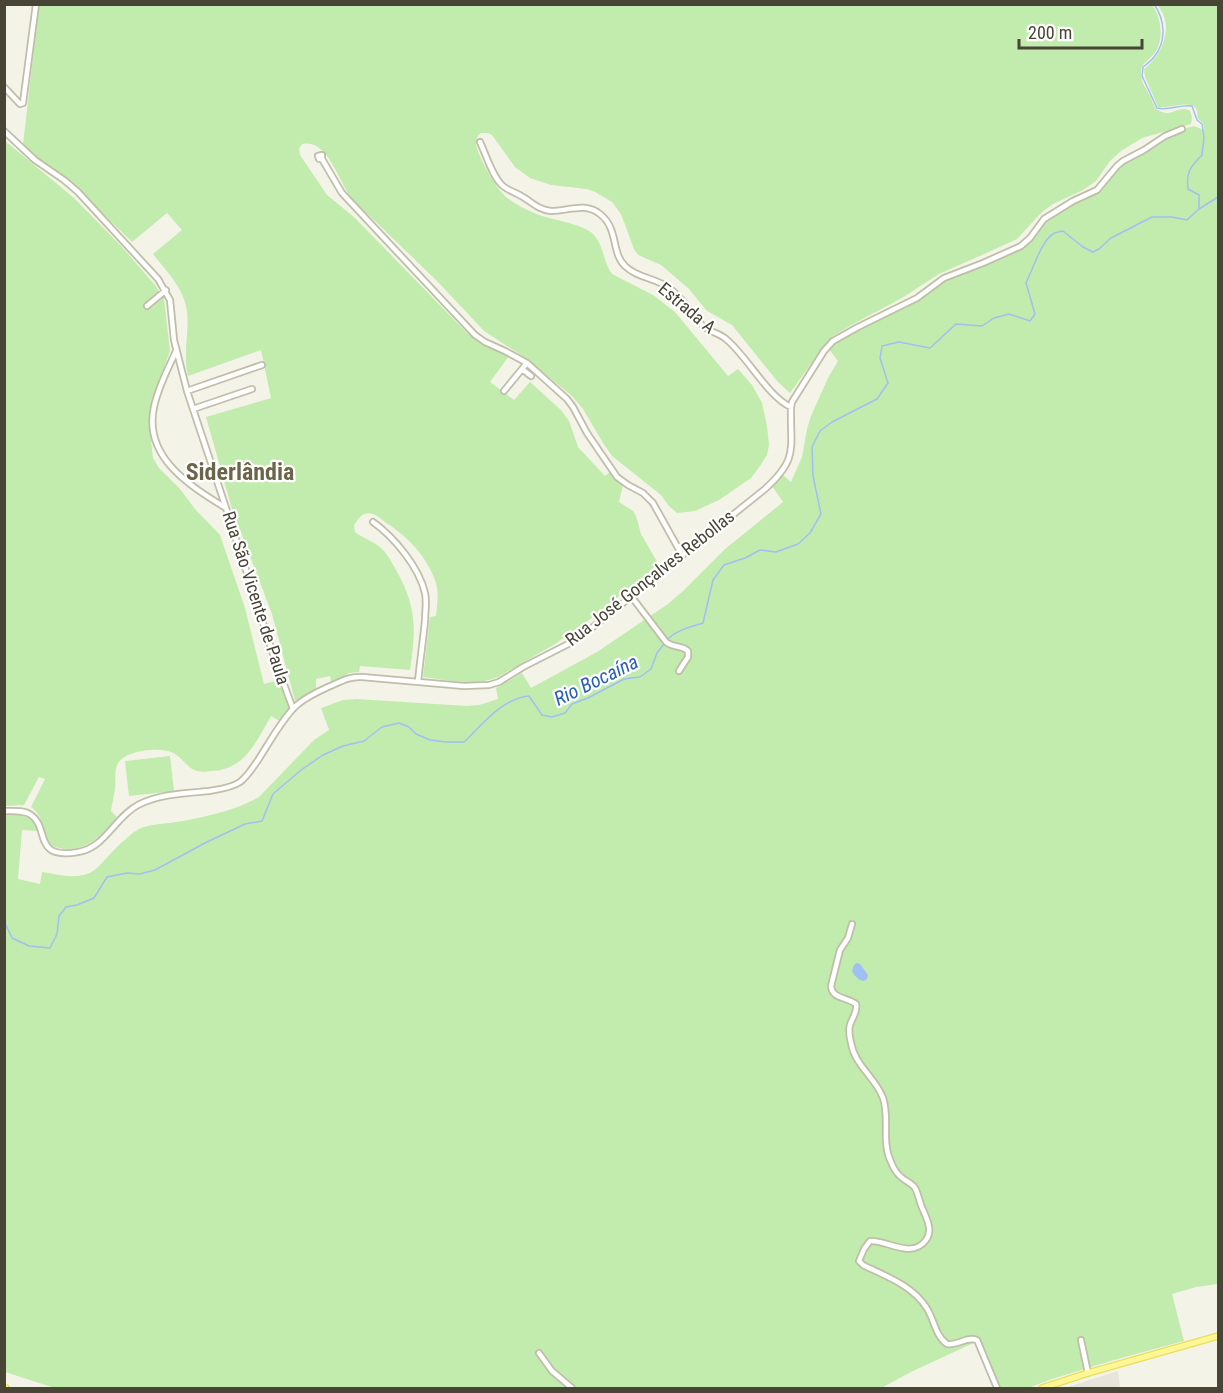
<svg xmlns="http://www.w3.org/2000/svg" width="1223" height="1393" viewBox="0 0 1223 1393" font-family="'Roboto Condensed',sans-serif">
<rect width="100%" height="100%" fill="#f4f3e7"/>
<!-- industrial -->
<path fill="#e7e4dc" d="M1118,1371L1120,1388H1064Z"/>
<!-- green -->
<path fill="#c2ebae" d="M39,4L1152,5C1162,17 1165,44 1152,56C1146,63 1140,64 1141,75C1141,82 1147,90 1150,96C1153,101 1153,108 1160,111C1172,118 1178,104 1190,111L1192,117L1191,124L1142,138L1121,151L1110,161L1096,181L1083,190L1053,204L1042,212L1017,239L982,255L939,274L902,298L855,323L833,336L824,346L790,393L778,382L732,325L707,311L688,288L661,265L638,255L634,249L621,214L612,202L595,192L587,189L551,185L530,178L515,167L492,135L488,133H481C478,136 477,136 476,141C475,153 497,190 506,197C516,205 528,211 539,215C554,220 581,224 592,233C604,244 603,262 612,274L653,295L675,312L728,376L738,369L752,385L762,403L767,426L769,445L767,455L760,466L751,478L719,500L695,511L677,513L669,506L661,495L612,456L603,443L583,409L572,396L524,357L484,331L438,282L352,199C339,183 328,138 302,144L299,149L300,155L327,195L354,217L468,334L490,347L509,356L490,382L514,400L530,382L561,410L569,421L578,447L605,476L610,472L616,479L623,485L619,502L633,511L636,516L641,534L659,565L581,626L555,644L498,677C475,687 447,680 423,677L430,617L436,616C437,606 439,594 436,583C427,556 408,537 385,522C379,517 372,511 364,514C360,516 357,521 354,525L355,532C364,539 376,542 383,550C388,555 392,563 396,570C417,607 416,629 410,670L360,666L359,672L349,673L331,683L330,676L316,679V690L303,696L295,701L272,614L232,509L206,417L271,398L261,350L188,376C182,351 191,328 186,306C182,286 165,270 153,254L182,230L167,213L132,242L75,186L36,157L23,145Z
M1157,5H1218V1284L1196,1287L1172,1294L1184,1341L1114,1360L1052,1379L1028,1388H1000L980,1340L913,1371L881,1388H55L5,1372L4,813C19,814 33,815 38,831L22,830L18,879L40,884L42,872C61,875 84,882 99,866C107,858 113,850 121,843C127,838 133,832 139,829C150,824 164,824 176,822C201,818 237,810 259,797L314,740L329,730L321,708L343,700L357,699L467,706L479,705L498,699L496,688L522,673L531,688L597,652L668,604L683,591L725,549L783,502L772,486L783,475L791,482L802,457L807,429L811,416L828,378L838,361L828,348L835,341L919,297L943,279L1022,247L1045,220L1074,202L1092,194L1117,167L1176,131L1194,126L1204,130L1203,123L1198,119C1197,115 1198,112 1196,109C1191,99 1168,109 1158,107L1145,77L1144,69C1163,55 1175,24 1157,5Z
M4,140L74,198L122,247L155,285L164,299L170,351L156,389L150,412L151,440L153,458L159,468L180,489L195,509L220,535L245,608L264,684L275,681L278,688L283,687L290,709L281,722L271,716C256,742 244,771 210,771C206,772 201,772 197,771C186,768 182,756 171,752C158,747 124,750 117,765C114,772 116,781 115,788C114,796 112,803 111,811L117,817C111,824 105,832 97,838C85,849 63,853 49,844C42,831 44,816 31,807L45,779L39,777L24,805L5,806Z
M170,756L174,791L129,796L125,761Z"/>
<!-- water -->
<path fill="#a0c0f4" d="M857,963L860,964L868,975L867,979L864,981C859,981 854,975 852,971L854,965Z"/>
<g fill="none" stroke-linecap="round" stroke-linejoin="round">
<!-- stream -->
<path stroke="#a0c0f4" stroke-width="1.5" d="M1218,182V184
M1199,209L1218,197
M667,640C676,630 691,627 703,623L713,580L724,565L745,558L760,550L776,552L798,544L810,533L821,514L813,476L812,447L820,431L832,422L877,399L888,383L880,358L882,346L899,342L930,348L956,324L982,326L994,318L1009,314L1030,321L1035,314L1026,283C1032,271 1042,240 1053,234C1055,232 1059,232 1063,231L1083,247L1093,252L1099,249L1111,238L1152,217H1172L1187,220L1199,209V195L1188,189C1186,172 1190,167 1202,155L1204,138L1202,124L1197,120L1192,106C1180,104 1169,111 1157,108L1142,76L1143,67C1147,64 1151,61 1154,57C1167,41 1165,20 1154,4
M4,921L12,938L29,946L50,948L57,934L59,916L66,907L77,905L94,898L107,877L127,873L140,874L155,870L205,843L245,824L262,821L273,794L301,770L323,755L343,746L364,741L382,727L399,723L409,727L416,734L430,740L446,742H464C483,724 501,699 529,696L542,715L552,717L565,713L572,704L588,698L624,679L640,677L651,669L657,653L664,644"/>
<!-- minor casing -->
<g stroke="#c0bda9" stroke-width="8">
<path id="minor" d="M4,87L20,104L23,103L36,4
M4,131L35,160L64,180L78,192L158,279L170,300L174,340L187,391L226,508L273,654L293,709
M480,142C486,155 493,178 503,186C509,191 517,193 523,197C533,203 539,210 551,211C568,211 585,202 600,214C619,229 611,253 625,266C637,278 656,278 669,288C683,297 691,314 702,325C709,332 719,333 726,339C747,356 768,397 791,407
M322,159V155L318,156L319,159H322L342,193L475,335L485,342L505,351L527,363L567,399L573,407L587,433L617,477L628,485L643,493L653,503L682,555
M147,306L166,290
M176,351C168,369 158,387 154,407C143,457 190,486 226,508
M522,369L531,376
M187,391L262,365
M504,391L527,363
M193,409L252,389
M373,522C394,537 419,567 425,593C427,602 425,612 425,621C423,641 420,661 418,682
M631,596L666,642C673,648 682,645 688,651V657L679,671
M4,811C13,811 24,810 31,815C50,828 32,860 78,852C105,848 115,817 138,805C159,794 186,793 209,791C220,789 231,788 240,782C248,776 254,766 260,757C269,743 284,716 297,705C306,697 317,692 328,687C340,682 349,676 362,677L464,686L489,685L499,682L523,667L578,639L765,489C799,458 790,449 791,407L792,402L824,351L833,341L858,327L917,298L944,278L983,263L1021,246L1030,238L1044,219L1073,201L1097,190L1117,166L1123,161L1144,150L1165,136L1182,129
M852,924L848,938L840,950L831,986C832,999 847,997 856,1004C858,1013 852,1017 850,1025C848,1031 850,1038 851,1043C855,1066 876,1078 883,1098C890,1118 881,1142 891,1162C893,1167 896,1173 901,1177C905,1181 912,1183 915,1188C918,1193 919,1200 921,1205C925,1216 934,1229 926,1240C912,1260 885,1239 870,1241L864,1249L859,1261L863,1265C885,1276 912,1285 926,1307C934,1318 935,1336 947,1344C958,1346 966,1336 977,1340L997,1388
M1081,1340L1088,1373
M539,1353L552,1371L572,1388"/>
</g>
<!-- major casing -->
<g stroke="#eade60" stroke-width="8">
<path id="major" d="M4,1388H6
M1042,1388L1088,1373L1218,1336"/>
</g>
<!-- minor -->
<use href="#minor" stroke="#fff" stroke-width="4.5"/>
<!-- major -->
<use href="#major" stroke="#fff796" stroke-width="5"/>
</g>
<g text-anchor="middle" stroke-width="4.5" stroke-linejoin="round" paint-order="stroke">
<!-- street labels -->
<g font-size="18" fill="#484536" stroke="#fff">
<text transform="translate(687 308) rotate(40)" y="6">Estrada A</text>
<text transform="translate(650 578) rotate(-38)" y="6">Rua José Gonçalves Rebollas</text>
<text transform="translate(256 598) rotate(72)" y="6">Rua São Vicente de Paula</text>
</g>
<!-- water labels -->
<g font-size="20" font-style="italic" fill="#295eba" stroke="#fff">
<text transform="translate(596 680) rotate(-26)" y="7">Rio Bocaína</text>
</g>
<!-- district labels -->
<g font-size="24" font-weight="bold" fill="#6b654c" stroke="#fff">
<text x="240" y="480">Siderlândia</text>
</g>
</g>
<!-- border -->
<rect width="1223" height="1393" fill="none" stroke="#484536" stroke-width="12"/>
<!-- scale -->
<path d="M1019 39v9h123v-9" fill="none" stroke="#484536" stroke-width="3"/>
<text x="1028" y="39" font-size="18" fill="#484536" stroke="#ffffff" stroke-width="4.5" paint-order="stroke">200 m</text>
</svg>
